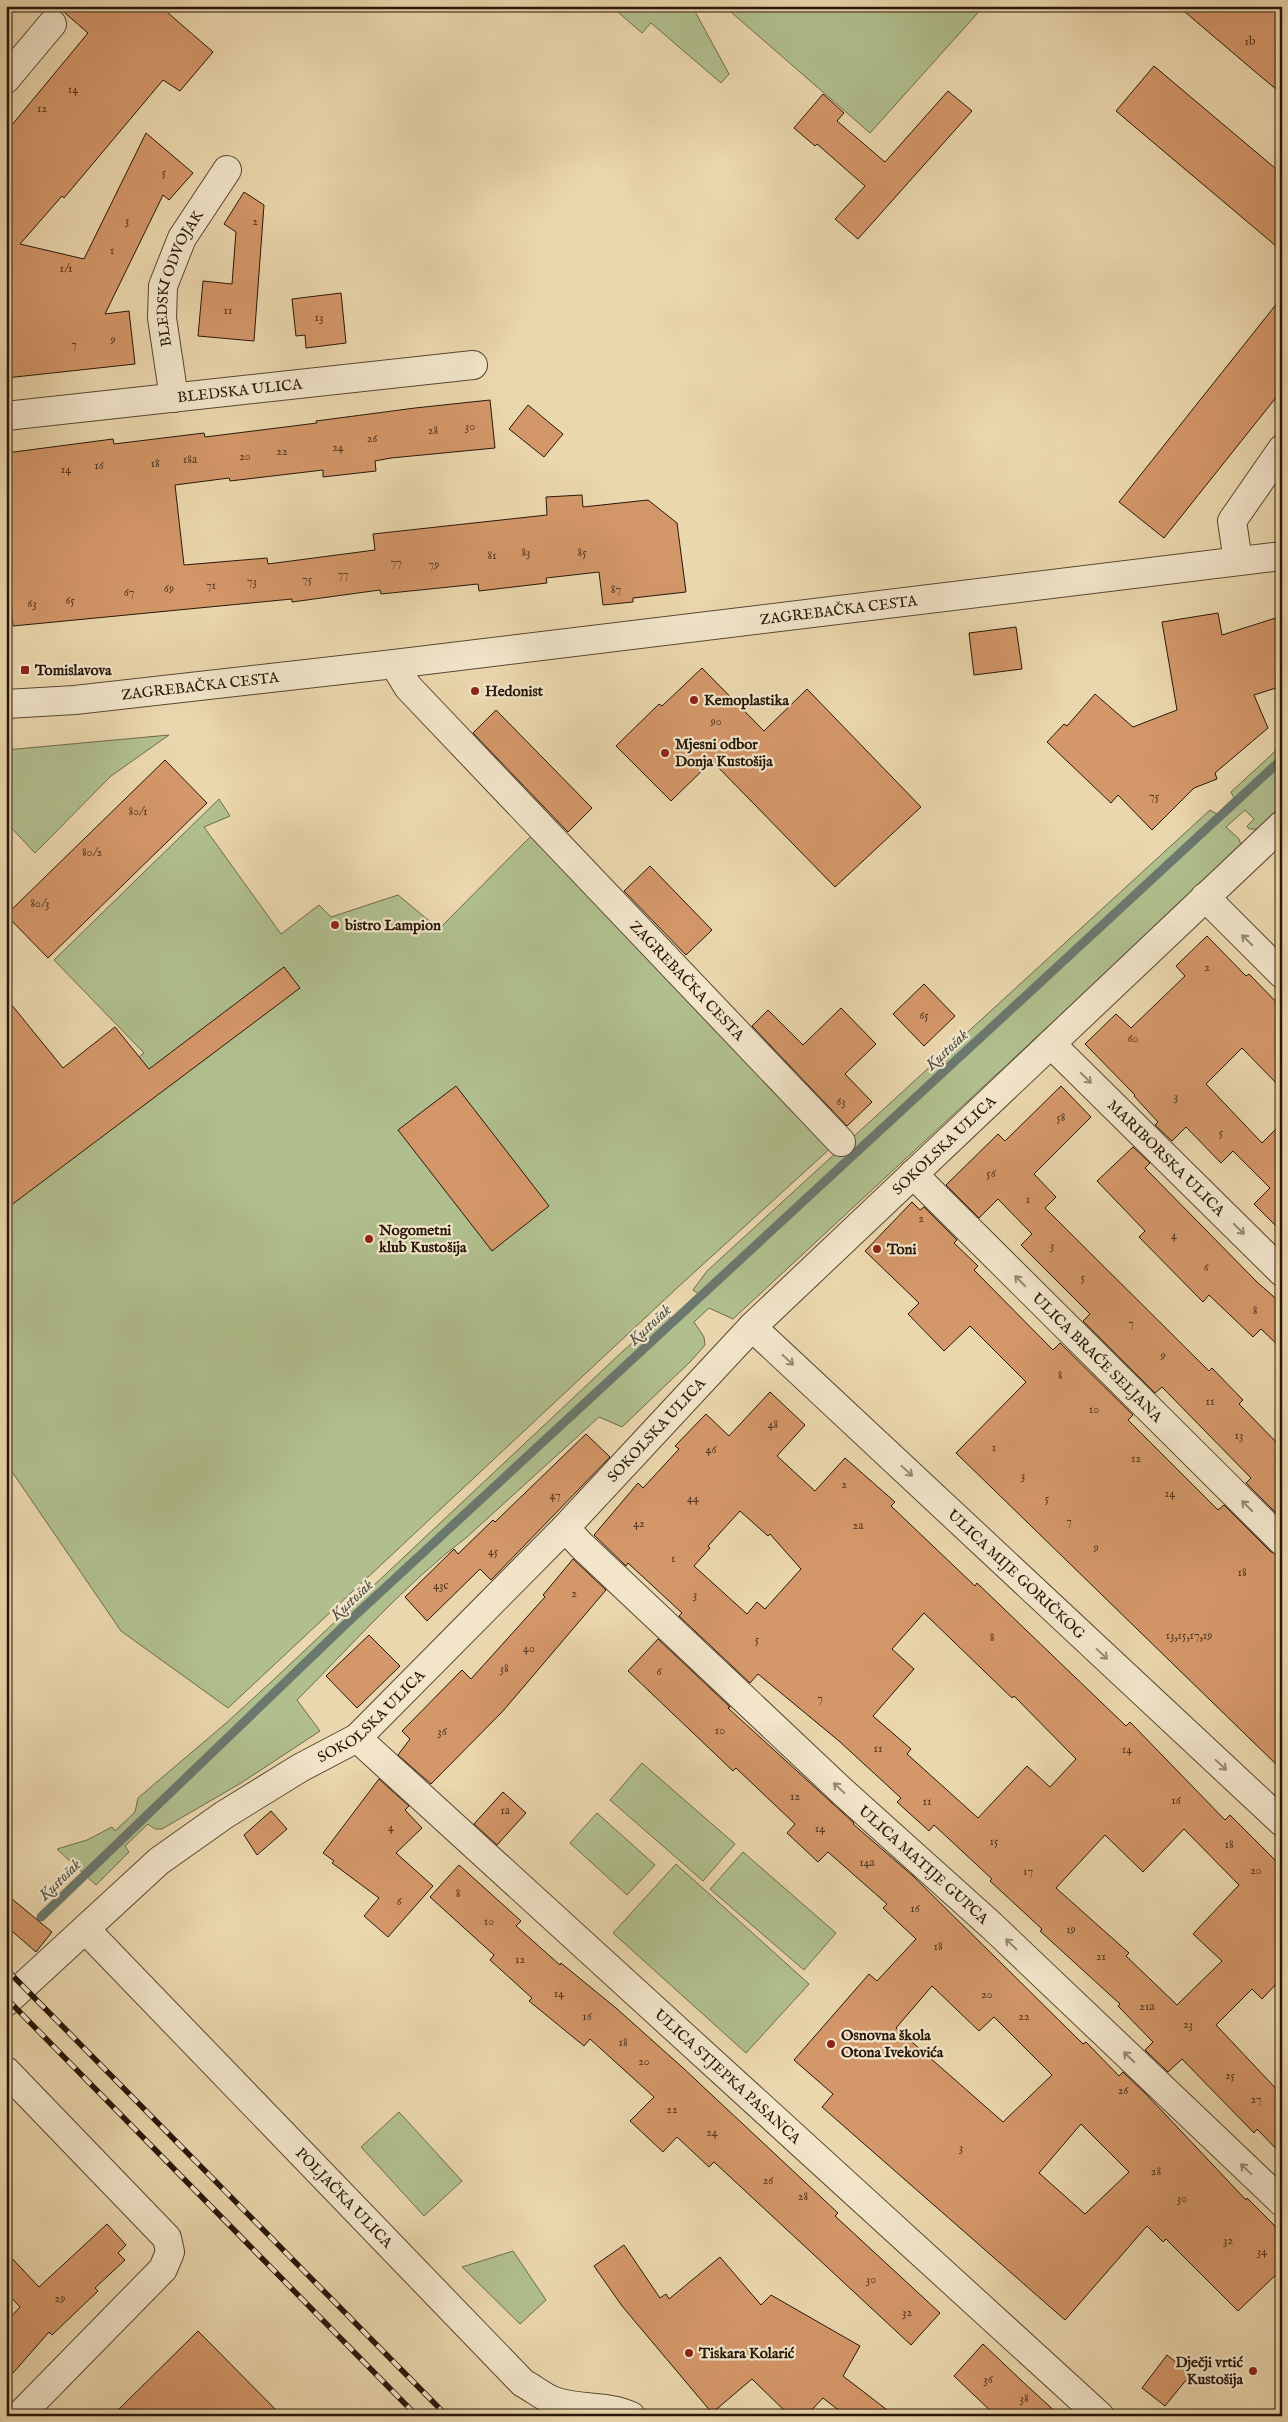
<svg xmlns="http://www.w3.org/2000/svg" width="1288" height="2422" viewBox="0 0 1288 2422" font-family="'IM FELL English',serif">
<rect width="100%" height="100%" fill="#ebd7ad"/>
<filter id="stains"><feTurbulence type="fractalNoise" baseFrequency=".004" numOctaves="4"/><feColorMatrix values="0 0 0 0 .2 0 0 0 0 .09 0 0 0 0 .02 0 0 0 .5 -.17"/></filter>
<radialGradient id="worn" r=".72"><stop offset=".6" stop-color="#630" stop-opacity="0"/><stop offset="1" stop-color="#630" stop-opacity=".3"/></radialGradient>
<!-- green -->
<path fill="#b1bf8e" stroke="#6c6b4c" d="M611,6H692L729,74L721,83L651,23L642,33Z
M724,6H866L872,11L876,6H984L870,133Z
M169,735L111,776L35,853L6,822V750Z
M1282,745V806L1257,829H1249L1247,826L1254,819L1245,810L1226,827L1239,839L1241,845L1237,851L733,1319L709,1308L694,1322L704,1337L705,1345L691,1361L622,1427L599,1417L467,1537C405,1584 352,1645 297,1700L320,1731L241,1783L162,1829H155L148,1824L125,1846L129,1852L96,1885L57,1849L87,1840L112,1827L115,1831L135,1812L138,1798L225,1724L270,1683L623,1351L665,1314L672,1319L699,1294L693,1290L707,1271L1210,810L1217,814L1234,798L1231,792Z
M219,799L230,816L204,827L281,934L319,905L331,917L398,895L439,929L533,834L834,1145L677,1288L228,1708L121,1631L6,1463V1160L144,1053L54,960Z
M642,1763L735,1844L703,1881L610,1800Z
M597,1813L655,1865L627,1895L570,1843Z
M743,1852L836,1933L804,1970L710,1889Z
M676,1864L809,1984L746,2053L613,1933Z
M399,2112L462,2181L424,2216L361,2147Z
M513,2251L546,2300L520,2324L462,2267Z"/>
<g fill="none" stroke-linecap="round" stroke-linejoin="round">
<!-- stream -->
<path stroke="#6b786e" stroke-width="9" d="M41,1917L348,1622L1282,759"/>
</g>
<!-- building -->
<path fill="#d49769" stroke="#27170a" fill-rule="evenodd" d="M57,6H160L213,52L180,91L163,80L64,198L62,196L20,244L84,259L146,133L193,173L169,200L163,195L105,314L129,311L135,364L6,378V132L88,33Z
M1178,6H1282V94L1259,75Z
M1154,66L1282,174V251L1116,111Z
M948,91L972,111L858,239L835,219L865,186L817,144L815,146L794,128L823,94L844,113L837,121L885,162Z
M244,192L264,205L254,341L198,336L203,281L232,284L236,232L224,224Z
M341,293L346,343L306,348L305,335L296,336L292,299Z
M1282,297V390L1164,538L1119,502Z
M490,400L495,448L391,458L375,461L376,471L323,477V470L230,481L229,478L175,485L184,565L267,558L268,564L375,550L373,534L547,515L546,497L582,495L583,507L648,500L677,523L686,592L633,598V602L603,605L599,572L546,578L547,583L479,591L478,584L381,594L380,590L292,602V599L13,626L6,544V453L113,439L114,444L204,433L205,437L317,423L316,421L415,408Z
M528,405L563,434L544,457L509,429Z
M1218,613L1222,635L1282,616V686L1254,695L1268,728L1215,773L1217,779L1194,788L1152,830L1118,795L1111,803L1047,742L1064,724L1067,726L1095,694L1133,727L1177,710L1162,622Z
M1016,627L1022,669L974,675L969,633Z
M702,668L764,731L807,689L921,807L835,887L712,761L671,801L616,746L659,704L662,706Z
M496,710L592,808L568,832L473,733Z
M165,760L207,803L48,958L6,915Z
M650,866L712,930L686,955L624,891Z
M1207,936L1246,976L1249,974L1282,1008V1089L1242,1048L1206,1084L1262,1143L1282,1123V1232L1254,1204L1270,1188L1233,1151L1221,1163L1186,1127L1172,1141L1155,1125L1158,1122L1134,1096L1135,1095L1085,1044L1116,1014L1131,1028L1185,976L1176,966Z
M284,967L300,988L6,1209V998L63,1068L115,1027L149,1069Z
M924,984L955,1016L924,1046L893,1014Z
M841,1008L876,1044L845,1074L872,1102L847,1126L752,1026L768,1010L803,1045Z
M456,1086L549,1206L492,1251L398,1130Z
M1061,1086L1091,1117L1034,1174L1056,1197L1045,1208L1209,1371L1212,1368L1243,1400L1239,1404L1282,1448V1519L1246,1483L1251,1478L1162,1387L1155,1393L1083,1321L1090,1314L1021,1245L1032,1234L998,1199L979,1218L946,1185L998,1134L1005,1141Z
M1133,1147L1150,1163L1145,1168L1257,1282L1282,1304V1349L1261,1329L1253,1337L1209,1295L1203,1302L1139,1237L1145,1231L1097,1181Z
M912,1202L920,1210L924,1207L957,1240L954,1243L978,1266L974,1270L1053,1350L1060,1343L1133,1415L1128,1420L1218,1510L1224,1505L1271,1552L1282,1556V1770L956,1453L1026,1382L970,1326L944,1351L908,1314L919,1303L865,1251Z
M770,1392L805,1425L777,1456L815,1491L845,1458L895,1502L891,1506L975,1586L977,1583L1126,1726L1130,1722L1225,1820L1230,1815L1282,1867V1978L1262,1999L1252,1989L1216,2025L1282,2095V2155L1257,2129L1254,2133L1182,2059L1168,2072L1145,2050L1153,2042L1118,2006L1120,2004L1040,1931L1042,1929L990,1881L992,1879L934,1825L929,1831L897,1802L901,1798L839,1741L758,1674L750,1683L679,1616L682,1613L628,1563L626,1566L594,1535L638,1483L643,1488L679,1449L675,1446L706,1414L729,1436ZM740,1511L768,1536L770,1534L801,1569L765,1609L757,1602L747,1614L694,1566L710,1548L708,1546ZM924,1613L1012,1698L1014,1696L1076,1759L1050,1787L1027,1766L978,1818L907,1754L911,1749L873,1716L914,1669L892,1649ZM1184,1829L1239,1885L1193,1934L1222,1961L1177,2005L1126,1956L1129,1953L1056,1888L1105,1835L1143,1872Z
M586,1434L610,1457L491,1580L480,1569L427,1621L405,1597L454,1549L458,1554L493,1520L495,1522Z
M573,1559L606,1590L503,1711L431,1784L398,1755L410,1739L402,1731L462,1670L471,1679L545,1597L543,1595Z
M369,1635L400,1666L357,1708L326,1676Z
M658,1639L730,1707L728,1708L854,1823L853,1824L913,1876L1083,2044L1086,2042L1119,2076L1123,2072L1146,2094L1246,2200L1247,2198L1282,2233V2269L1238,2311L1166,2239L1163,2242L1147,2226L1065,2320L822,2107L833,2094L794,2060L869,1974L877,1981L916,1939L883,1908L887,1904L828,1852L818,1862L787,1833L795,1824L736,1768L733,1771L628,1671ZM932,1986L979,2031L994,2017L1052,2075L1003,2122L896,2028ZM1081,2124L1129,2172L1085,2214L1039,2173Z
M379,1779L409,1806L405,1810L422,1828L396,1853L433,1886L388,1937L364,1916L379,1898L332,1863L334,1861L323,1853Z
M503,1792L526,1813L497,1845L474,1824Z
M271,1811L287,1829L257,1855L244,1835Z
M459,1865L521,1921L516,1926L560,1965L561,1963L616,2008L682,2067L838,2213L835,2216L940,2313L911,2345L714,2162L709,2167L677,2137L663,2152L630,2121L654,2097L590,2039L584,2046L529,2001L532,1998L490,1960L494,1955L430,1897Z
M6,1894L52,1932L36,1952L6,1926Z
M107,2224L126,2245L118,2253L125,2260L95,2288L98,2291L52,2335L49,2332L6,2381V2322L20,2307L6,2292V2252L39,2287Z
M624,2245L660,2298L666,2294L669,2299L720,2257L761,2305L771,2295L860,2346L843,2376L895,2416H846L823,2398L806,2416H790L752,2379L712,2413L622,2306L594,2266Z
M198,2331L282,2416H112Z
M983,2344L1023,2382L1060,2416H996L954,2376Z
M1167,2355L1191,2374L1165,2406L1142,2388Z"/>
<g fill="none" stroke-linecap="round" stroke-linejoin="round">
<!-- minor casing -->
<g stroke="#584733" stroke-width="30">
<g id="minor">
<path d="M6,79L52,24"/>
<path id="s1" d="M174,398L162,318L163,286L182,238L227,170"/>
<path id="s2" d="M6,416L473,365"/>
<path d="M1238,561L1232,521L1282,449"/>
<path id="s3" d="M394,664L408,687L841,1142"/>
<path d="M1205,897L1282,974"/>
<path id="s4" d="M1051,1044L1282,1272"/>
<path id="s5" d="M913,1174L1282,1541"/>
<path id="s6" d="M752,1327L1282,1822"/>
<path id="s7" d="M565,1528L582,1546L844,1793L992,1926L1282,2202"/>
<path id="s8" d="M357,1738L1100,2416"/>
<path id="s9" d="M86,1930L523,2383C533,2388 543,2397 554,2401C579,2410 608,2405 631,2416"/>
<path d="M6,2071L167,2238L170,2252L163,2269L19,2416"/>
</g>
</g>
<!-- tertiary casing -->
<g stroke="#584733" stroke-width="30">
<g id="tertiary">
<path id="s10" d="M6,704L75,700L394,664L1282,556"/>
<path id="s11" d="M6,2002L159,1861L224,1815L300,1768L357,1738L565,1528L752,1327L1282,825"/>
</g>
</g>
<!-- minor -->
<use href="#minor" stroke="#f2e5ca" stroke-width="28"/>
<!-- tertiary -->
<use href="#tertiary" stroke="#f2e5ca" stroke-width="28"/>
<!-- rail casing -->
<g stroke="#27170a" stroke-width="5.5">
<path id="rail" d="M6,1969L447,2416
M6,1998L417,2416"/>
</g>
<!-- rail -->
<use href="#rail" stroke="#f2e5ca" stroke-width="4" stroke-dasharray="11" stroke-linecap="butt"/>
</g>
<!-- one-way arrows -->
<defs><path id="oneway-shaft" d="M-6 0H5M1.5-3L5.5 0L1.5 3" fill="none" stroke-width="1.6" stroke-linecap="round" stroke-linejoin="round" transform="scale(1.25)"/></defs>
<g stroke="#978874">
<use href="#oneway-shaft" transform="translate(1247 940) rotate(-135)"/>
<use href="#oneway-shaft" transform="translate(1086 1078) rotate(45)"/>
<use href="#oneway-shaft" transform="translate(1239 1229) rotate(45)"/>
<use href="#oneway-shaft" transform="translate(1020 1281) rotate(-135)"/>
<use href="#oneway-shaft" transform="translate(788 1360) rotate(43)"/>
<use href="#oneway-shaft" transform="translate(907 1471) rotate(43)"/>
<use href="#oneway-shaft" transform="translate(1247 1506) rotate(-135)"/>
<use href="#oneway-shaft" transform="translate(1102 1654) rotate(43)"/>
<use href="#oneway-shaft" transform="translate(1221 1765) rotate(43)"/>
<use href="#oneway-shaft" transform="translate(839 1788) rotate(-137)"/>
<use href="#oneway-shaft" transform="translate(1011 1944) rotate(-136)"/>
<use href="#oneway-shaft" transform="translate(1129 2057) rotate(-136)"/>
<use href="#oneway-shaft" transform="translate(1246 2169) rotate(-137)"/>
</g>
<!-- markers -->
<g fill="#8f2418" stroke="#f2e5ca" stroke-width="2">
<rect x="20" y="665" width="10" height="10" rx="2.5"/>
<circle cx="475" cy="691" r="5"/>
<circle cx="694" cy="700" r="5"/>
<circle cx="665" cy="753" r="5"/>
<circle cx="335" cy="925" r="5"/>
<circle cx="369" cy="1239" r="5"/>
<circle cx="877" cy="1249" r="5"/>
<circle cx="831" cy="2044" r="5"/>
<circle cx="689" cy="2353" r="5"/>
<circle cx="1253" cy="2371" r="5"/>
</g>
<g text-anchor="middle" stroke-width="4.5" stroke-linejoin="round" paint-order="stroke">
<!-- number labels -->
<g font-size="12" fill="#523722">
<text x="1250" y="45">1b</text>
<text x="73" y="93">14</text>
<text x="42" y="112">12</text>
<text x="164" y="176">5</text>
<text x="127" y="224">3</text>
<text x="255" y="225">2</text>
<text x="112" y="254">1</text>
<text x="66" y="272">1/1</text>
<text x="228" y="314">11</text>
<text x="319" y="321">13</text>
<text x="113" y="343">9</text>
<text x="74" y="348">7</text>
<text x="470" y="430">30</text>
<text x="433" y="434">28</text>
<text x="372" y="442">26</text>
<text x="338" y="451">24</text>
<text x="282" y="455">22</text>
<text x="245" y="460">20</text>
<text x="190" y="463">18a</text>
<text x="155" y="467">18</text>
<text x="99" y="469">16</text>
<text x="66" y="473">14</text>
<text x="526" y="556">83</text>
<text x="582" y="556">85</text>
<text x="492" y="559">81</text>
<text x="396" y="566">77</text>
<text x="434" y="568">79</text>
<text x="343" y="578">77</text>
<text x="307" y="583">75</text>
<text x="252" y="585">73</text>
<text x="211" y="589">71</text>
<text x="169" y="592">69</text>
<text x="616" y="593">87</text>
<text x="129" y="596">67</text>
<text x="70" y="604">65</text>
<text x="32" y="607">63</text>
<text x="716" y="725">90</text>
<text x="1154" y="800">75</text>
<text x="138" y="815">80/1</text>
<text x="92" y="856">80/2</text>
<text x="40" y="907">80/3</text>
<text x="1207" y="971">2</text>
<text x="924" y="1019">65</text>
<text x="1133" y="1042">60</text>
<text x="1176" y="1100">3</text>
<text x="841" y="1105">63</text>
<text x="1061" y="1121">58</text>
<text x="1221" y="1136">5</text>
<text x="991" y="1177">56</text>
<text x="1028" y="1203">1</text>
<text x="921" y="1222">2</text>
<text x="1174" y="1239">4</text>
<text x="1052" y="1249">3</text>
<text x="1206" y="1271">6</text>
<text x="1083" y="1281">5</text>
<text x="1255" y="1314">8</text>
<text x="1131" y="1327">7</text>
<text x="1163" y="1359">9</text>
<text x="1060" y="1379">8</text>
<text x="1210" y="1405">11</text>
<text x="1094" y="1413">10</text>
<text x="773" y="1428">48</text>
<text x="1239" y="1439">13</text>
<text x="994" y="1451">1</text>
<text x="711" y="1453">46</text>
<text x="1136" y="1462">12</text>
<text x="1023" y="1479">3</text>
<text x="844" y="1488">2</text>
<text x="1170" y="1497">14</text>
<text x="555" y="1499">47</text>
<text x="693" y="1502">44</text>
<text x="1047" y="1502">5</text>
<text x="1069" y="1525">7</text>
<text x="639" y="1527">42</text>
<text x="858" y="1529">2a</text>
<text x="1096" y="1551">9</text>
<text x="493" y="1555">45</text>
<text x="673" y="1562">1</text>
<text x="1242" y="1576">18</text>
<text x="441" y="1589">43c</text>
<text x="574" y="1597">2</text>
<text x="695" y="1598">3</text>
<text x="1189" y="1639">13,15,17,19</text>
<text x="992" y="1641">8</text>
<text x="757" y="1643">5</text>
<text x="529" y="1652">40</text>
<text x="504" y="1672">38</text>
<text x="659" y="1675">6</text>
<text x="820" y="1702">7</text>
<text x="720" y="1734">10</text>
<text x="442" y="1735">36</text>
<text x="878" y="1752">11</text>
<text x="1127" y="1753">14</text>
<text x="795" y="1800">12</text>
<text x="1176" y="1804">16</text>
<text x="927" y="1805">11</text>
<text x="505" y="1814">1a</text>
<text x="391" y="1831">4</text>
<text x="820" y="1832">14</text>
<text x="994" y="1845">15</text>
<text x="1229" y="1848">18</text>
<text x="867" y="1866">14a</text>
<text x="1256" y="1874">20</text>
<text x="1028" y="1875">17</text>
<text x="458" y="1897">8</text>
<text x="399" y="1905">6</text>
<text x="915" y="1912">16</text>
<text x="489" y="1925">10</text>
<text x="1071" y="1933">19</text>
<text x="938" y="1950">18</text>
<text x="1101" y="1960">21</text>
<text x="520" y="1963">12</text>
<text x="559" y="1997">14</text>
<text x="987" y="1998">20</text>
<text x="1147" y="2010">21a</text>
<text x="587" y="2020">16</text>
<text x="1024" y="2020">22</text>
<text x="1188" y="2028">23</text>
<text x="623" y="2046">18</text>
<text x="644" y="2065">20</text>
<text x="1230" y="2079">25</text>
<text x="1123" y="2094">26</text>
<text x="1256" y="2103">27</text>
<text x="672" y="2113">22</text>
<text x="712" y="2136">24</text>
<text x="961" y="2151">3</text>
<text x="1156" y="2175">28</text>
<text x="768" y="2184">26</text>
<text x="803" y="2200">28</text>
<text x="1182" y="2202">30</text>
<text x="1228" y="2244">32</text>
<text x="1262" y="2255">34</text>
<text x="871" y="2283">30</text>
<text x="60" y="2302">29</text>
<text x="907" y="2316">32</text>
<text x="988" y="2383">36</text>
<text x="1024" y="2402">38</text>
</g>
<!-- street labels -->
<g font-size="15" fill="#27170a" stroke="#f2e5ca">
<text dy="5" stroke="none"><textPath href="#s1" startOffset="124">BLEDSKI ODVOJAK</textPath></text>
<text dy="5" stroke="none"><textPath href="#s2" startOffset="235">BLEDSKA ULICA</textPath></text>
<text dy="5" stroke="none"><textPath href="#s10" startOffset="838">ZAGREBAČKA CESTA</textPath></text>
<text dy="5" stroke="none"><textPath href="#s10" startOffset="195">ZAGREBAČKA CESTA</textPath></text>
<text dy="5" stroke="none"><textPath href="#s3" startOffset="432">ZAGREBAČKA CESTA</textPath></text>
<text dy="5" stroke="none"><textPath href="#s11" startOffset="1276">SOKOLSKA ULICA</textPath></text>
<text dy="5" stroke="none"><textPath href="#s4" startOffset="162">MARIBORSKA ULICA</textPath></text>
<text dy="5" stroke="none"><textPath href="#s5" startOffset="260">ULICA BRAĆE SELJANA</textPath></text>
<text dy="5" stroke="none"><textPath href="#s11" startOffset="871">SOKOLSKA ULICA</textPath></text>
<text dy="5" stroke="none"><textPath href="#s6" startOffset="362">ULICA MIJE GORIČKOG</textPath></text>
<text dy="5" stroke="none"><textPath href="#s11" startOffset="466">SOKOLSKA ULICA</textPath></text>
<text dy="5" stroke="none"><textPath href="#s7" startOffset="492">ULICA MATIJE GUPCA</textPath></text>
<text dy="5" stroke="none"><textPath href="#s8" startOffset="502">ULICA STJEPKA PASANCA</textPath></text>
<text dy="5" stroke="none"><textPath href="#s9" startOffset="372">POLJAČKA ULICA</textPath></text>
</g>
<!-- poi labels -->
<g font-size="15" font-weight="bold" fill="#27170a" stroke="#f2e5ca" text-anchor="start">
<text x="35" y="675">Tomislavova</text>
<text x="485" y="696">Hedonist</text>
<text x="704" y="705">Kemoplastika</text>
<text x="675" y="749">Mjesni odbor<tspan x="675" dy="17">Donja Kustošija</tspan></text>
<text x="345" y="930">bistro Lampion</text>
<text x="379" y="1235">Nogometni<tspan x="379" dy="17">klub Kustošija</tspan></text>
<text x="887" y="1254">Toni</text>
<text x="841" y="2040">Osnovna škola<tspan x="841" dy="17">Otona Ivekovića</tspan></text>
<text x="699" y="2358">Tiskara Kolarić</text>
<text x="1243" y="2367" text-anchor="end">Dječji vrtić<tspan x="1243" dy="17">Kustošija</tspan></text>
</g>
<!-- water labels -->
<g font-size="16" font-style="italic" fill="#4f4f44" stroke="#f2e5ca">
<text transform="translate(946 1049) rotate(-43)" y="6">Kustošak</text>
<text transform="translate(649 1324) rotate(-43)" y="6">Kustošak</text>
<text transform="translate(351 1599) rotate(-43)" y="6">Kustošak</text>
<text transform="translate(59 1879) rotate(-44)" y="6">Kustošak</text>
</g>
</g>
<!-- margin -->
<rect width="1288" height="2422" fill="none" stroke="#ebd7ad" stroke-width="25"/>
<rect x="8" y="8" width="1273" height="2407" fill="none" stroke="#27170a" stroke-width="2.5"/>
<rect x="12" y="12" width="1263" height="2397" fill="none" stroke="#27170a"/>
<rect width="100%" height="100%" filter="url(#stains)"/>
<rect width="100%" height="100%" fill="url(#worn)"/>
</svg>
